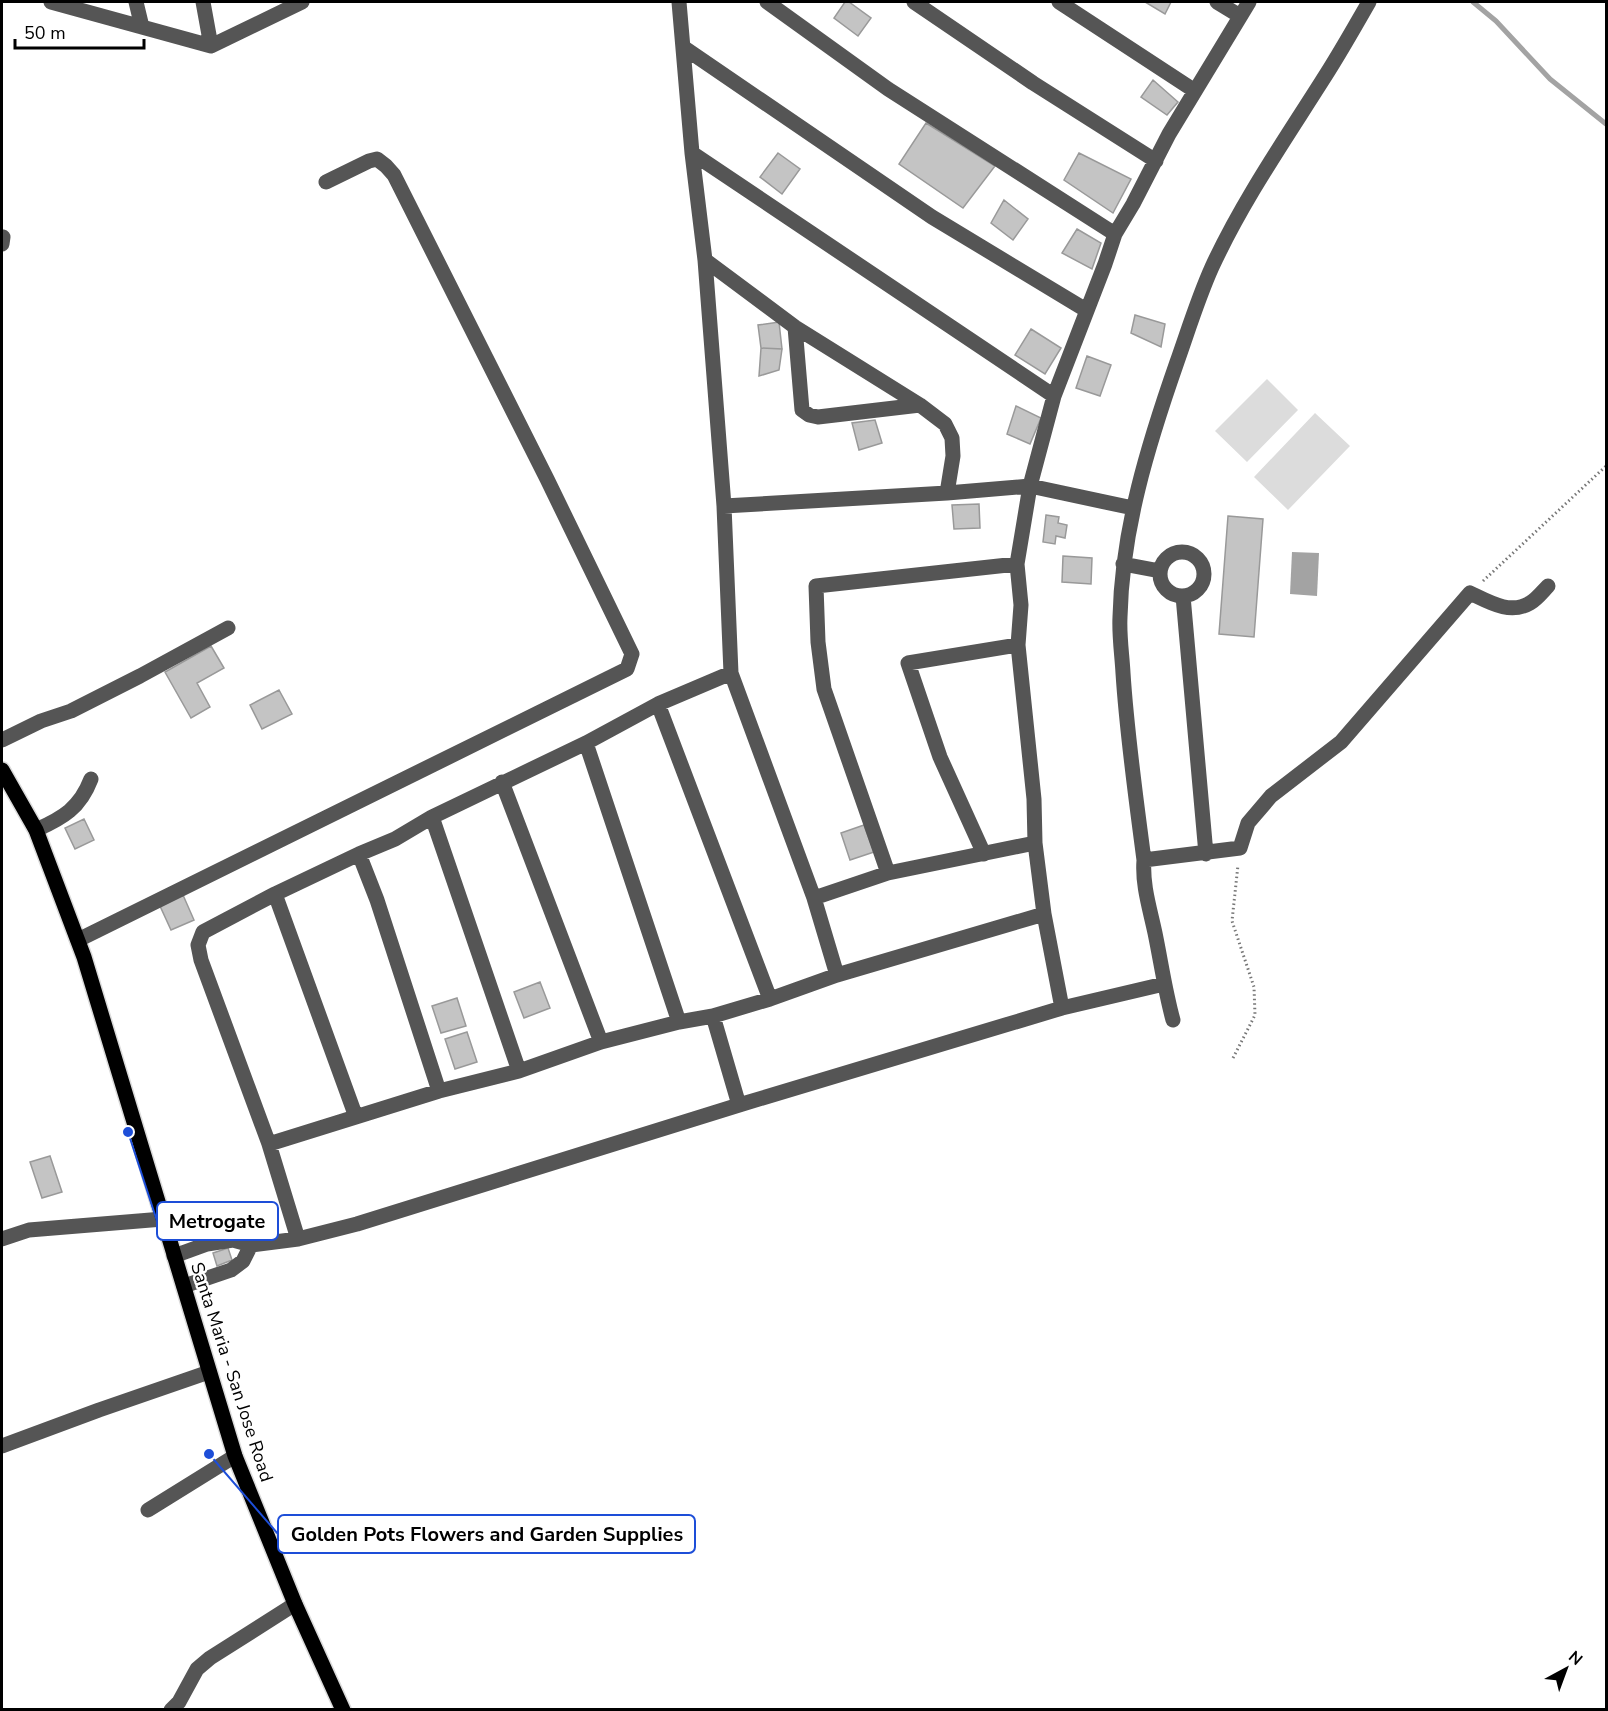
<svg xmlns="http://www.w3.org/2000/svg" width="1608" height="1711" viewBox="0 0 1608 1711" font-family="'Nunito Sans',sans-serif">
<rect width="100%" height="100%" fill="#fff"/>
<!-- green -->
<path fill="#dcdcdc" d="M1267,379L1298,410L1247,462L1215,431Z
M1315,413L1350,446L1288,510L1254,477Z"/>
<!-- water -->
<path fill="#a3a3a3" d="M1292,552L1319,553L1317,596L1290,594Z"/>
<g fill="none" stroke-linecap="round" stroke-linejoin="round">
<!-- stream -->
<path stroke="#a3a3a3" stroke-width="5" d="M1473,2L1496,21L1550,79L1606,124"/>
</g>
<!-- building -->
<path fill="#c4c4c4" stroke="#999" stroke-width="1.5" d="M845,2H849L871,18L858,36L834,18Z
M1145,2H1171L1165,14Z
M1153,80L1178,102L1167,115L1141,97Z
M926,123L995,166L963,208L899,164Z
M778,153L800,169L782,194L760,177Z
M1079,153L1131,179L1113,213L1064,180Z
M1004,200L1028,219L1013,240L991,223Z
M1077,229L1101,243L1092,269L1062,253Z
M1135,315L1165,324L1161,347L1131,333Z
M779,322L782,349L761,348L758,325Z
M1031,329L1061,348L1045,374L1015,355Z
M761,348L782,349L779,370L759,376Z
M1087,356L1111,365L1100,396L1076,388Z
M1016,406L1041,418L1030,444L1007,434Z
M875,420L882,443L859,450L852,423Z
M979,504L980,528L954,529L952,505Z
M1046,515L1059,517L1058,523L1067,525L1065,538L1056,536L1055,544L1043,542Z
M1228,516L1263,519L1254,637L1219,634Z
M1063,556L1092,558L1091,584L1062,582Z
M211,646L224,668L197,683L210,707L191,718L165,672Z
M279,690L292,714L262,729L250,705Z
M84,819L94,840L75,849L65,828Z
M864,825L874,852L850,860L841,833Z
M183,895L194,920L171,930L160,906Z
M540,982L550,1008L524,1018L514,992Z
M457,998L466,1026L441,1033L432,1006Z
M467,1032L477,1062L455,1069L445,1039Z
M50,1156L62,1192L42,1198L30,1162Z
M228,1248L232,1260L217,1266L213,1253Z"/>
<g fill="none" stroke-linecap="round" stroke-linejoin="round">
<!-- major casing -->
<g stroke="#dbdbdb" stroke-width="18">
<path id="major" d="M2,770L36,830L84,957L235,1456L295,1604L343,1710"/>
</g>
<!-- path -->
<path stroke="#777" stroke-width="3" stroke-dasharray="1.5 3" stroke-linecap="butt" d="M1483,581L1606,466
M1233,1058L1255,1015L1254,987L1232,921L1238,865"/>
<!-- minor -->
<path stroke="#555" stroke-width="15" d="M51,2L211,46L302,2
M136,2L142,27
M203,2L211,46
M679,2L692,153L705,260L724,506L731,673L814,898L837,975
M767,2L888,89L1115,234
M914,2L1033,83L1156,161
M1059,2L1195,91
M1217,2L1240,16
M683,47L932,217L1086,310
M692,153L1054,396
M2,244L3,237
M705,260L795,327L920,405L945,424L952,438L953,456L947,493
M795,327L802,410L809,415L818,417L920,405
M724,506L947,493L1030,486L1133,508
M1160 574a22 22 0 1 1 44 0a22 22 0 1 1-44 0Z
M1123,564L1160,571
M1183,596L1206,854
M658,704L770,999
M2,740L41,721L71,711L140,676L228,628
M586,743L679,1022
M502,782L601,1042
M432,817L519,1071
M36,830C63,818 80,808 91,779
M984,854L940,757L908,663L1018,645
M1144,860L1240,848L1248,823L1271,796L1341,742L1470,593C1489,602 1510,615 1530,603C1537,599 1543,591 1548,586
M888,873L824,689L818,642L816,586L1017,564
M275,894L356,1117
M814,898L888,873L1035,843
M78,940L627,669L632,654L547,479L394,175L386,166L377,159L369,161L326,182
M1062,1008L1044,914L1035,843L1034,799L1018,645L1021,605L1017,564L1030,486L1054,396L1105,264L1115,234L1133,204L1169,134L1249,2
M713,1016L739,1105
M1173,1020C1165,991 1161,962 1155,933C1150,909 1142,885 1144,860C1136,798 1127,736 1123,673C1122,654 1119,636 1120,617C1122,529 1148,445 1177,362C1188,331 1198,298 1212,267C1242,202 1284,141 1322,81C1339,55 1354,28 1369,2
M439,1091L377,900L359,854L395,839L432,817L586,743L658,704L731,673
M269,1144L201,960L198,945L203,932L275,894L359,854
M2,1239L29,1230L163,1219
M298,1239L269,1144L439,1091L519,1071L601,1042L679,1022L713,1016L770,999L837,975L1044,914
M174,1256L207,1244L233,1240L251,1245L298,1239L357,1224L739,1105L1062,1008L1164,984
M184,1286L231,1270L243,1261L251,1245
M2,1446L99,1410L209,1372
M148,1510L235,1456
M171,1710L179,1702L197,1669L210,1658L295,1604"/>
<!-- major -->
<use href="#major" stroke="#000" stroke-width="15"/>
</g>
<g text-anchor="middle" stroke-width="4.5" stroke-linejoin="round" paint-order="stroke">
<!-- street labels -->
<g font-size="18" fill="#000" stroke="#fff">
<text transform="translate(232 1372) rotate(72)" y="6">Santa Maria - San Jose Road</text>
</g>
</g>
<!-- callouts -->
<path fill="none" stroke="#1d4ed8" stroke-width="2" d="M128 1132L157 1221M209 1454L278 1534"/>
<g fill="#1d4ed8" stroke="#fff" stroke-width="2">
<circle cx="128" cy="1132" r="6"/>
<circle cx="209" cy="1454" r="6"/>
</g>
<g fill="#fff" stroke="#1d4ed8" stroke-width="2">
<rect x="157" y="1202" width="121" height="38" rx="6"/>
<rect x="278" y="1515" width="417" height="38" rx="6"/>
</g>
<g font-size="20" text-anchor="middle" font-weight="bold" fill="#000">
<text x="217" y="1228">Metrogate</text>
<text x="487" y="1541">Golden Pots Flowers and Garden Supplies</text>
</g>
<!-- border -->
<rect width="1608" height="1711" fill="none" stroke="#000000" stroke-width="6"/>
<!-- north arrow -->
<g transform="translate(1566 1669) rotate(41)" stroke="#ffffff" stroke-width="4.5" paint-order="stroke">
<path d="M0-4.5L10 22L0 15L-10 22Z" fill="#000000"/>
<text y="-9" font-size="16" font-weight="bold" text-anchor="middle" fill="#000000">N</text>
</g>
<!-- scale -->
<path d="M15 39v9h129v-9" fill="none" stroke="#000000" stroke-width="3"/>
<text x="24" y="39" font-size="18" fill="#000000" stroke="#ffffff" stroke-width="4.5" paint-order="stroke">50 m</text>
</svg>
